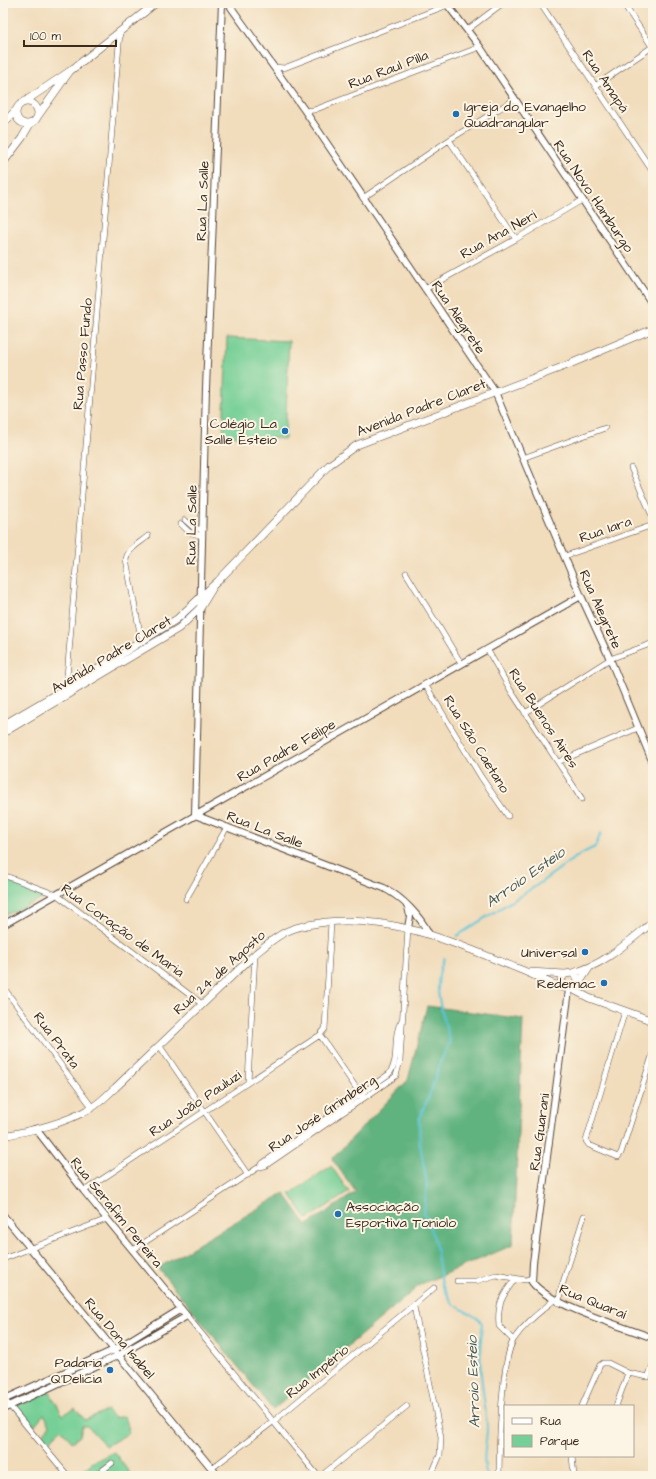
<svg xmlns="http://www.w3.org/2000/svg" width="656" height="1479" viewBox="0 0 656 1479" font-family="'Architects Daughter',sans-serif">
<rect width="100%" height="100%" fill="#fcf5e5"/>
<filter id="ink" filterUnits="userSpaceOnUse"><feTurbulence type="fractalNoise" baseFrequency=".025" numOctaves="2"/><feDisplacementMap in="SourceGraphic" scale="8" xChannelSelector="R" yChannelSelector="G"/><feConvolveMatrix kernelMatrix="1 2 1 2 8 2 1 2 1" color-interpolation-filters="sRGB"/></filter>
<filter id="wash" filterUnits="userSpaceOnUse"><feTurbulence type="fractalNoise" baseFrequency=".012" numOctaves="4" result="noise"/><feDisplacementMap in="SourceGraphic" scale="16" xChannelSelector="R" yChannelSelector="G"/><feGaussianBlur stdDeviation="0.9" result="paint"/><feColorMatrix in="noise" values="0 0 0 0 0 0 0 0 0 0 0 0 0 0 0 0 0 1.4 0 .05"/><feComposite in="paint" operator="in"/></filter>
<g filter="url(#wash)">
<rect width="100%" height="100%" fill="#f1dcbb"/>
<!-- green -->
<path fill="#76cf96" stroke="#587c5a" d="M227,338L289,341L285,439L223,436Z
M3,879L49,896L3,916Z
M331,1166L349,1192L307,1219L290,1194Z
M49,1391L63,1415L75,1408L85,1420L107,1410L114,1418L124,1416L129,1433L106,1446L87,1426H82L80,1436L72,1442L61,1429L49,1442L43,1434L50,1425L44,1414L32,1428L12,1405L36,1394L38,1397Z
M114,1452L131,1475L129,1476H80L78,1474L93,1462Z"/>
<!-- forest -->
<path fill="#60b27f" stroke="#4e6e4e" d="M427,1006L523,1019L513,1245L421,1284L273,1410L158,1268L284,1193L307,1225L356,1192L332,1159L408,1080Z"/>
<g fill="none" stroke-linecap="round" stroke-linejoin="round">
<!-- stream -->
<path stroke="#5cc5d8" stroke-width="2" d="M457,936C481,920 504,906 528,891C551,877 569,858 595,847L601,833
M444,958C431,989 442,1011 450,1041L440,1063L430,1094L419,1118L420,1144L427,1184L424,1213L435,1241L442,1285L453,1304L479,1319L482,1323C481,1340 479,1358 481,1375C483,1393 486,1410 487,1427C487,1444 481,1460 487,1476"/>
</g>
</g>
<g filter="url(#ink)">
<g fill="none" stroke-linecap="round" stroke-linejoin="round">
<!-- minor casing -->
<g stroke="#564536" stroke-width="6">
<path id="minor" d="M540,3L653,172
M623,3L653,48
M467,30L503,3
M274,67L284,68L448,5
M595,86L652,47
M305,111L314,110L480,47
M449,140L516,239
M363,198L449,140L515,99
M425,289L516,239L582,200
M523,458L605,428
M631,468L653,518
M185,520L194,528L203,530
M181,524L189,532L202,536
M565,556L653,525
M406,573L461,663
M144,641L140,633L126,560C127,549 140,543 148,536
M487,649L511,691L582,799
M425,684L481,777L508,816
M66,689L120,32
M525,713L610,659L653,643
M558,762L638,728
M3,875L57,895L202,1004
M186,899L227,827
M331,922L325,1029L320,1035L361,1095
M3,987L92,1107
M625,1011L586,1141L589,1145L618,1157L621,1153L653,1053
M159,1045L248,1175
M248,1081L255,954
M259,1167L265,1166L396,1076L400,1061L408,928
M84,1191L320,1035
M133,1250L259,1167L263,1163L389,1074C401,1059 391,1036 402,1020
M3,1259L107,1219
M457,1281H476L496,1275L526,1280L531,1278
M559,1303L560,1292L584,1216
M414,1307L441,1437L440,1455L431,1476
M187,1316L318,1476
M513,1340L499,1326C497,1304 502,1296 515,1279
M4,1399L68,1476
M582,1406L600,1365L603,1363H608L628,1373L648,1377L653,1365
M616,1406L628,1373
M572,1456L574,1476
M212,1468L274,1421L434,1288
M95,1476L112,1463
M321,1476L407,1406
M499,1476C499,1448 501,1359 514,1339C525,1323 540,1312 554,1300"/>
</g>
<!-- tertiary casing -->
<g stroke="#564536" stroke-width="8">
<path id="tertiary" d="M228,3L305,111L495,392L581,596L610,659L653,763
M446,3L480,47L653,305
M195,815L206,388L222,3
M195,815L384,888C403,898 420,916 429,934
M408,907L410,916L408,928
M3,925L581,596
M569,990L533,1263L532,1282C550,1306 622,1326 653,1338
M3,1215L218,1476
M3,1400L114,1350L181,1309
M3,1409L119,1355L187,1316L84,1191L36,1129"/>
</g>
<!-- secondary casing -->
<g stroke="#564536" stroke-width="8">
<path id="secondary" d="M16 113a11 11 0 1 1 22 0a11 11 0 1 1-22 0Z
M24,102L70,71L156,3
M38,116L70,71
M3,124L16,110
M3,163L22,138L30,124
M3,725L85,677L177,619L218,581L329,465L357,445L565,366L653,329
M3,733L179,628L201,607L212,589
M529,972L565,974
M572,973C603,966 629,941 653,922
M578,984V978L572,973L565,974L561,979L564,988L572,989L577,986L589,968
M572,989L589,998L653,1021
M3,1136C33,1130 64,1124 91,1108C100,1103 107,1095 115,1088L255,954C266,945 277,935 290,930C302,925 314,924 326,922C395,915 457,944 519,969C535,975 548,983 564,988"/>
</g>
<!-- minor -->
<use href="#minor" stroke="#fff" stroke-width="5"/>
<!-- tertiary -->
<use href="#tertiary" stroke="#fff" stroke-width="6"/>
<!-- secondary -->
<use href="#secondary" stroke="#fff" stroke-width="7"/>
</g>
</g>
<!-- markers -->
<g fill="#1f6fb2" stroke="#fcf5e5" stroke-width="1.5">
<circle cx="456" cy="114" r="4"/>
<circle cx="285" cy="431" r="4"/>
<circle cx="585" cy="952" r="4"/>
<circle cx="604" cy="983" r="4"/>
<circle cx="338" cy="1214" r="4"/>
<circle cx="110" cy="1370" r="4"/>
</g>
<g text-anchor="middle" stroke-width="4" stroke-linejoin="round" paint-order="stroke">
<!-- street labels -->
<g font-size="14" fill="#3b2a1e" stroke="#fcf5e5">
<text transform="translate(388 69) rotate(-21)" y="5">Rua Raul Pilla</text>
<text transform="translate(606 81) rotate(56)" y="5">Rua Amapá</text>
<text transform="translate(594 196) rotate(56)" y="5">Rua Novo Hamburgo</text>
<text transform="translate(202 201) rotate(-88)" y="5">Rua La Salle</text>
<text transform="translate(498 234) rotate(-29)" y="5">Rua Ana Neri</text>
<text transform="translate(459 317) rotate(56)" y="5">Rua Alegrete</text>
<text transform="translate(82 354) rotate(-85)" y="5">Rua Passo Fundo</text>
<text transform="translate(421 407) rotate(-21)" y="5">Avenida Padre Claret</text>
<text transform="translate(191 525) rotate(-89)" y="5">Rua La Salle</text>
<text transform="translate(605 529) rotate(-19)" y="5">Rua Iara</text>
<text transform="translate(601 609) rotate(66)" y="5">Rua Alegrete</text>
<text transform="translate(111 654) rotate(-31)" y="5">Avenida Padre Claret</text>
<text transform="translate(544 718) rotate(57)" y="5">Rua Buenos Aires</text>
<text transform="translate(477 744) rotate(58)" y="5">Rua São Caetano</text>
<text transform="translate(286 750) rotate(-30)" y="5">Rua Padre Felipe</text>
<text transform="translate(265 829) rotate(21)" y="5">Rua La Salle</text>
<text transform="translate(123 930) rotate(36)" y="5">Rua Coração de Maria</text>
<text transform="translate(219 972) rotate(-42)" y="5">Rua 24 de Agosto</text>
<text transform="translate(57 1040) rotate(53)" y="5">Rua Prata</text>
<text transform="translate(195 1103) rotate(-34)" y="5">Rua João Pauluzi</text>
<text transform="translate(322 1113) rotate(-34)" y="5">Rua José Grimberg</text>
<text transform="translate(539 1132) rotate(-82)" y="5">Rua Guarani</text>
<text transform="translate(117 1212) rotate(51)" y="5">Rua Serafim Pereira</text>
<text transform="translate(593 1301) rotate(22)" y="5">Rua Quaraí</text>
<text transform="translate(120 1338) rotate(50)" y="5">Rua Dona Isabel</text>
<text transform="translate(317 1371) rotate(-39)" y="5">Rua Império</text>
</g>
<!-- poi labels -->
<g font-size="14" fill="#3b2a1e" stroke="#fcf5e5" text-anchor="end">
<text x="464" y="111" text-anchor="start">Igreja do Evangelho<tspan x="464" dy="16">Quadrangular</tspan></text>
<text x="277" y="428">Colégio La<tspan x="277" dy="16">Salle Esteio</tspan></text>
<text x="577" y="957">Universal</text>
<text x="596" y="988">Redemac</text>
<text x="346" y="1211" text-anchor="start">Associação<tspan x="346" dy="16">Esportiva Toniolo</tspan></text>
<text x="102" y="1367">Padaria<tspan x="102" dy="16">Q'Delicia</tspan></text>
</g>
<!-- water labels -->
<g font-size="15" font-style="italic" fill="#455856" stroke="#fcf5e5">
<text transform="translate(525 877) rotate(-35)" y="5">Arroio Esteio</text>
<text transform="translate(473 1382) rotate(-92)" y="5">Arroio Esteio</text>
</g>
</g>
<!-- margin -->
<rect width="656" height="1479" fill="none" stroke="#fcf5e5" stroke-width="16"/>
<!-- legend -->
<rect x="504" y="1405" width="130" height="52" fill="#fcf5e5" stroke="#afa495"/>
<rect x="512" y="1418" width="20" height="6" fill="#ffffff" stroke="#afa495"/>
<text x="540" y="1425" font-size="12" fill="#3b2a1e">Rua</text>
<rect x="512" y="1435" width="20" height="12" fill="#76cf96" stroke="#afa495"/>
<text x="540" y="1445" font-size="12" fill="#3b2a1e">Parque</text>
<!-- scale -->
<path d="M24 40v6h92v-6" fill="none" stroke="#3b2a1e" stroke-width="2"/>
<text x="30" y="40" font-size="12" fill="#3b2a1e" stroke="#fcf5e5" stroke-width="3" paint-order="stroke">100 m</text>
</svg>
